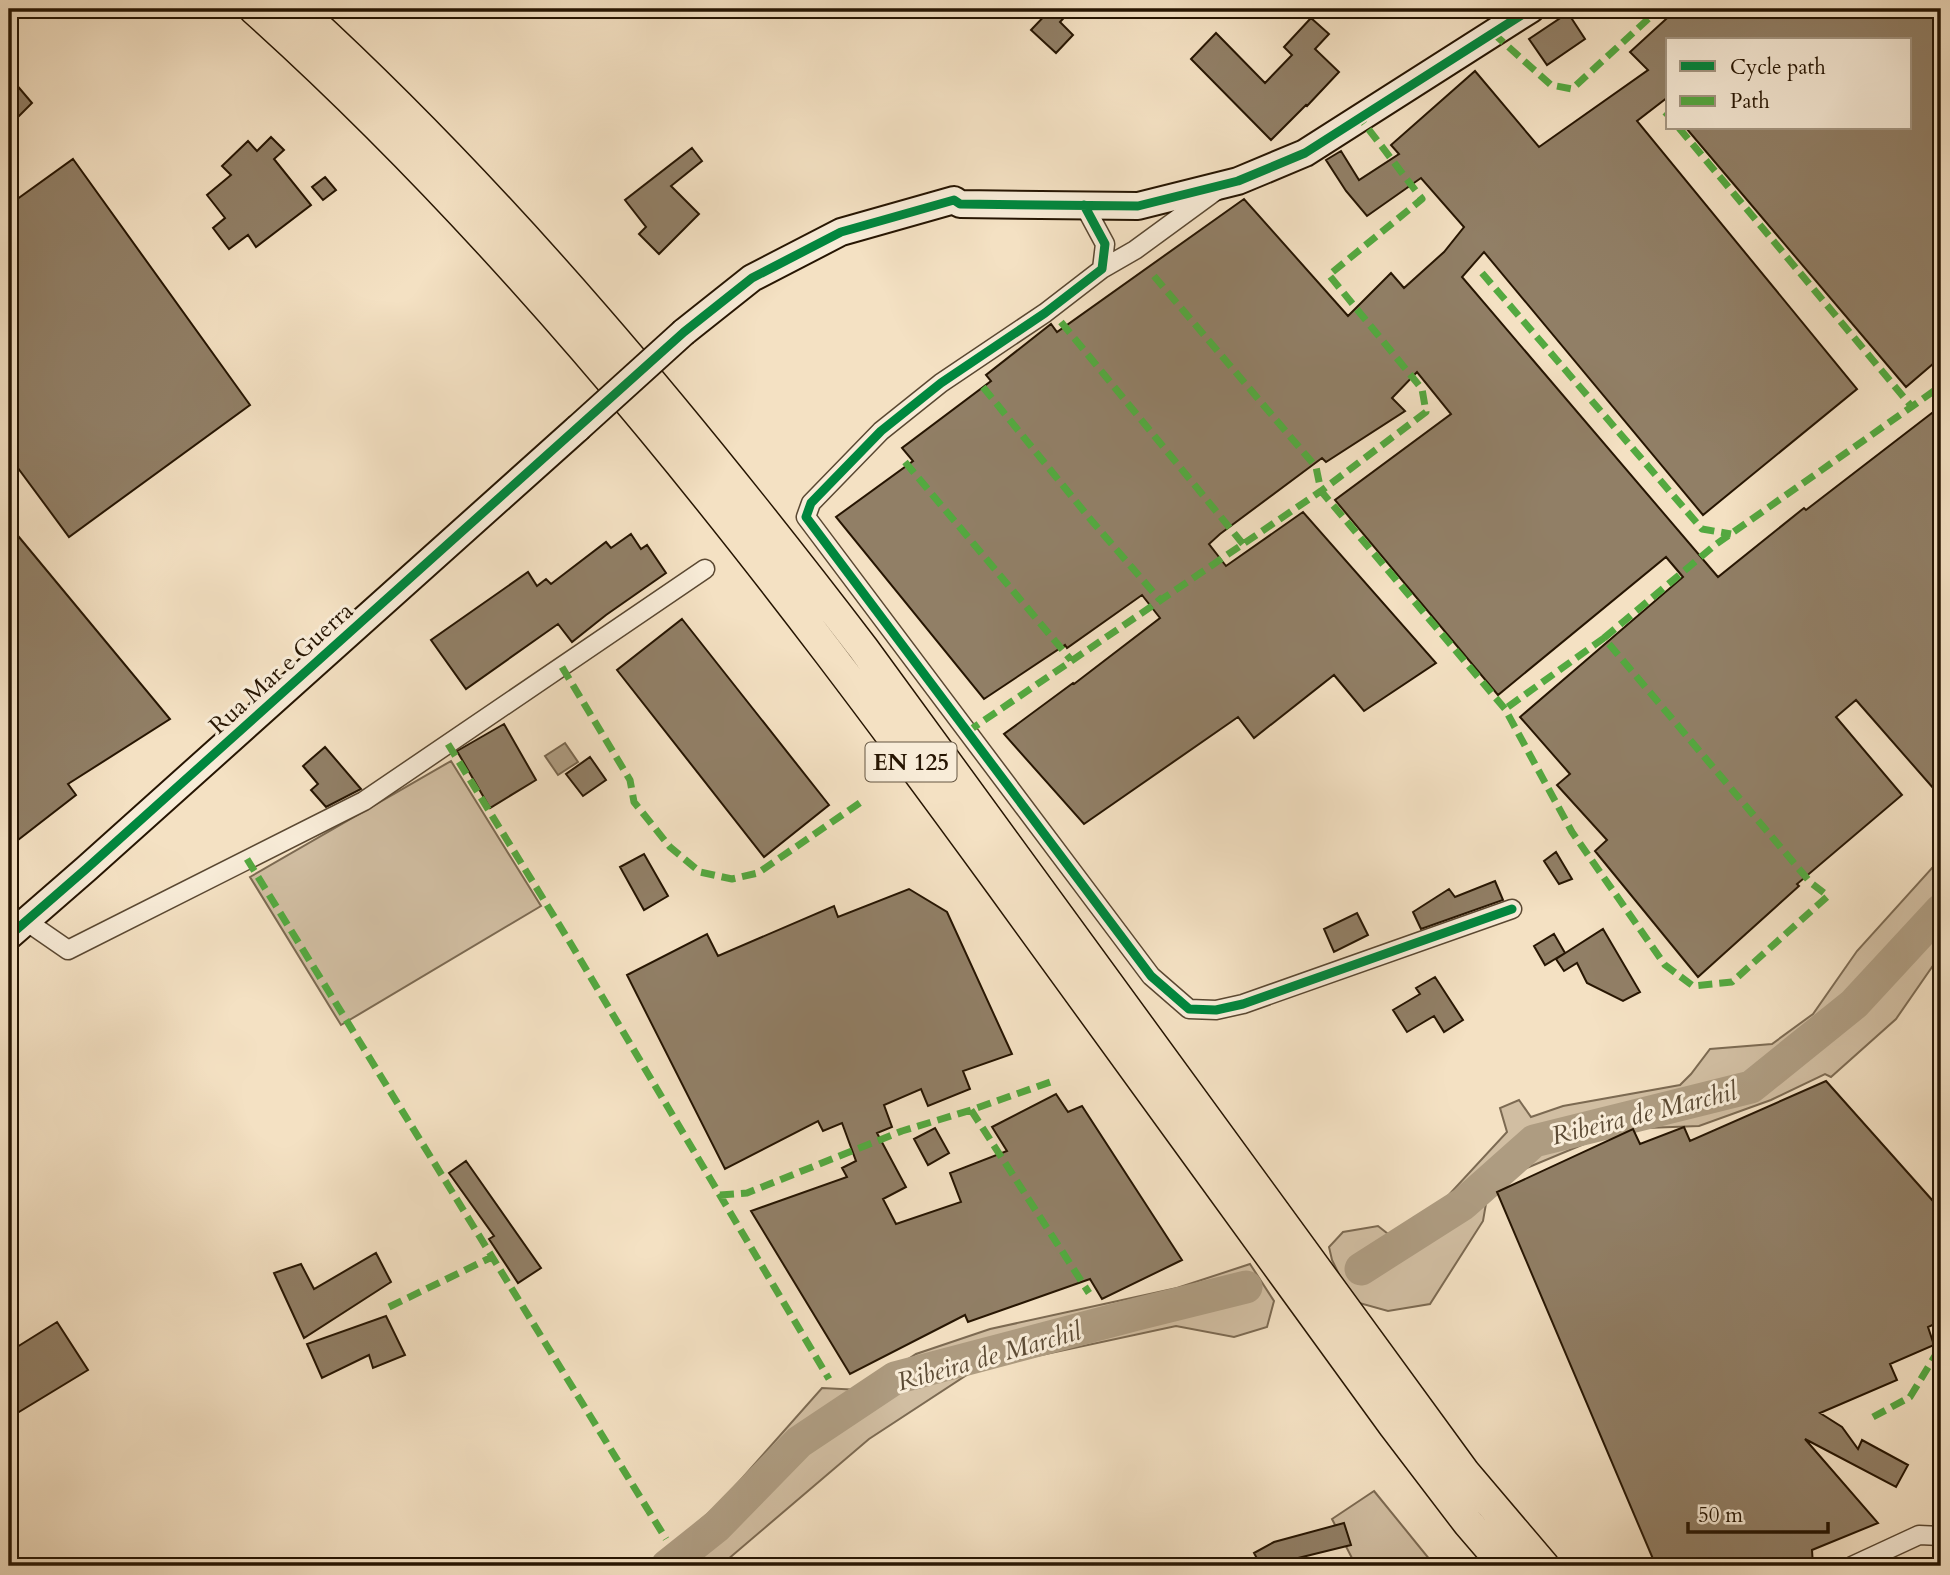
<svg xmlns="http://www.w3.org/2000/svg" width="1950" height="1575" viewBox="0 0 1950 1575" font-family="Cardo,serif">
<rect width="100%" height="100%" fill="#f4e1c3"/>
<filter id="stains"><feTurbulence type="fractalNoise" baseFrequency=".00286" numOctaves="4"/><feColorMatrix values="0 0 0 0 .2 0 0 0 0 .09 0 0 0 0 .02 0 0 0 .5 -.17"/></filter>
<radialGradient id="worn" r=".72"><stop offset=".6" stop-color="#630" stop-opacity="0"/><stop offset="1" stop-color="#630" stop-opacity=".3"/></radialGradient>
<!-- green -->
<path fill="#d1bea2" stroke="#7c6a52" stroke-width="2" d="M451,761L541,906L341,1025L250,877Z
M1941,858V954L1896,1019L1831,1077L1825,1074L1771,1100L1699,1126L1620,1129L1517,1172L1488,1192L1483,1221L1430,1304L1388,1311L1352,1301L1332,1260L1329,1247L1343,1232L1378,1226L1392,1237L1433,1212L1507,1132L1500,1108L1519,1100L1531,1117L1563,1106L1680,1085L1691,1074L1710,1049L1772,1044L1813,1014L1857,951Z
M1250,1264L1274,1301L1267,1327L1234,1337L1176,1326L976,1369L869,1439L720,1566H649L722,1501L822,1388L861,1390L916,1354L990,1329L1177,1288Z
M1374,1491L1435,1566H1356L1332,1519Z"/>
<!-- water -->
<path fill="#ae9c81" stroke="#78664e" stroke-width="2" d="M565,743L578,762L558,775L545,756Z"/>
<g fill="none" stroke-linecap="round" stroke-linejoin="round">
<!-- river -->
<path stroke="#ae9c81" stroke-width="33" d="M1361,1269L1463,1204L1534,1141L1751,1087L1854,1004L1941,910
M667,1566L717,1526L799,1442L895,1378L1137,1314L1246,1287"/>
</g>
<!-- building -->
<path fill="#917f66" stroke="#261502" stroke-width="2" d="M1051,9H1072L1060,22L1073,35L1056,53L1031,30Z
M1677,9H1941V357L1906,387L1686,128H1910V40H1668V97L1637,121L1857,389L1703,515L1484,252L1462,277L1718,577L1804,508L1806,510L1941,406V797L1856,700L1836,717L1902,795L1797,884L1799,886L1698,977L1595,851L1607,840L1557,785L1570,774L1520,717L1683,577L1666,557L1498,695L1335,500L1451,414L1417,372L1392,398L1405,411L1326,462L1322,458L1220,534L1209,544L1226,566L1303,512L1436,663L1364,711L1334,675L1254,738L1238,717L1084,824L1004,734L1073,683L1074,684L1160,618L1142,595L1067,648L1065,645L984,699L836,517L913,461L902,448L991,381L986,375L1051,324L1057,332L1244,199L1348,316L1391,273L1404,288L1444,252L1464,227L1421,178L1367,216L1346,191L1326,160L1341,151L1359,180L1399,154L1391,145L1475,71L1539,147L1648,70L1630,52Z
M1568,13L1585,39L1547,65L1529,39Z
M1311,18L1329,34L1315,49L1339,72L1307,106L1306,105L1271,140L1191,59L1216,33L1265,83L1292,55L1284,47Z
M9,76L32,103L9,126Z
M271,137L284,150L274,159L311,205L256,247L248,235L229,249L213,228L225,218L207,195L231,175L222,166L248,141L257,151Z
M692,148L702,161L671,186L699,214L659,254L639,234L646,227L625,200Z
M73,159L250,405L69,537L9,456V205Z
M325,177L336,190L323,200L312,187Z
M9,525L170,719L68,784L76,795L9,847Z
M631,534L641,549L647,545L666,573L606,615L572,642L558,624L466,689L431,640L528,572L537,586L546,579L551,584L606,542L611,548Z
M682,619L829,805L764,857L617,670Z
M504,724L536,780L490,808L457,751Z
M325,747L361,789L326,807L311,790L318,784L303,766Z
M590,757L606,780L583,796L566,774Z
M1556,852L1572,879L1559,884L1544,861Z
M644,854L668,896L644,910L620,867Z
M1495,881L1503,900L1421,929L1413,912L1449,889L1455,897Z
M909,889L947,912L1012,1054L963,1071L970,1089L928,1106L921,1089L884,1105L892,1127L877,1133L906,1187L883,1199L896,1224L961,1202L950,1173L1007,1151L992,1127L1056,1094L1068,1112L1082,1106L1182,1260L1102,1299L1090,1279L968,1322L965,1315L850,1374L751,1211L847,1177L842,1168L856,1161L842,1123L823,1131L818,1121L725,1169L627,975L707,934L718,956L834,906L838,917Z
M1357,913L1368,935L1334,952L1324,929Z
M1603,929L1640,992L1623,1001L1587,983L1577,963L1564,971L1556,959Z
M1554,934L1565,953L1545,965L1534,946Z
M1435,977L1463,1020L1444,1032L1434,1016L1407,1032L1393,1010L1420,994L1416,988Z
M1826,1081L1941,1210V1321L1928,1327L1934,1345L1890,1364L1897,1380L1820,1413L1842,1427L1858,1449L1862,1440L1908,1465L1896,1487L1805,1439L1878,1523L1812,1550L1813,1566H1656L1497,1192L1633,1129L1640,1144L1684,1127L1690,1141Z
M935,1128L949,1153L928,1165L914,1139Z
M466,1161L541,1268L518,1283L489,1239L494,1236L449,1173Z
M376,1253L391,1282L304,1338L274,1273L301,1264L314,1289Z
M386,1316L405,1355L373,1368L369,1355L322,1378L307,1344Z
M57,1322L88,1370L9,1418V1352Z
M1344,1523L1351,1545L1282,1562L1284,1566H1261L1254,1553L1274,1542Z"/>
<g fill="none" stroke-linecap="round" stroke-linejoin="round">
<!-- street casing -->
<g stroke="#5a4832" stroke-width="21">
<path id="street" d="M1084,205L1105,244L1102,269L1045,313L941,383L881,431L811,503L806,517L1151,976L1189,1009L1216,1010L1243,1004L1512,909
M1102,269L1135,250L1217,190
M26,921L68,950L364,801L705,569
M1852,1566L1919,1535L1941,1536"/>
</g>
<!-- secondary casing -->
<g stroke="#261502" stroke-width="30">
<path id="secondary" d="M684,332L752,278L841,232L954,200L960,204L1138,206L1238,181L1305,153L1531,9
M9,936L86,869L578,428"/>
</g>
<!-- primary casing -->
<g stroke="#261502" stroke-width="33">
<path id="primary" d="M254,9C541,267 775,575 1001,885C1132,1065 1263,1246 1394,1426L1468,1523L1505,1566
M298,9C508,201 690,422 863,648L1465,1473L1544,1566"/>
</g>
<!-- street -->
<use href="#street" stroke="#f8ecd8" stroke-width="18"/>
<!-- secondary -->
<use href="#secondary" stroke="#f8ecd8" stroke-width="26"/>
<!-- primary -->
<use href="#primary" stroke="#f4e1c3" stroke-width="30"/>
<!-- secondary-bridge casing -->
<g stroke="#261502" stroke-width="30" stroke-linecap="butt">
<path id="secondary-bridge" d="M578,428L684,332"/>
</g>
<!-- secondary-bridge -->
<use href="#secondary-bridge" stroke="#f8ecd8" stroke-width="26"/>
<!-- quiet -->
<path stroke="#53a940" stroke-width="7" stroke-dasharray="14 7" stroke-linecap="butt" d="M1493,33L1551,85L1572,89L1659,9
M1665,112L1668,115
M1679,128L1912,407
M1482,273L1702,529L1731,534
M1154,276L1316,467L1321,491L1505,709L1572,832L1665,965L1693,986L1732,982L1828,896L1810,882L1604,638L1505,709
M1061,322L1243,544
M983,387L1091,520L1160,600
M905,462L1071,660
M1604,638L1715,545L1941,386
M562,667L630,780L634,802L670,847L700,872L732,879L758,873L861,802
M967,732L1321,491L1426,412L1422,389L1329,275L1422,199L1360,118
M448,744L571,944L829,1379
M247,859L666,1539
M971,1110L1089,1293
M720,1195L747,1193L902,1131L971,1110L1056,1080
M389,1307L492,1257
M1873,1417L1910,1397L1941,1346"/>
<!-- cycleway casing -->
<g stroke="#f8ecd8" stroke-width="13">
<path id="cycleway" d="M1084,205L1105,244L1102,269L1045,313L941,383L881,431L811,503L806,517L1151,976L1189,1009L1216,1010L1243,1004L1512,909
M9,936L86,869L684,332L752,278L841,232L954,200L960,204L1138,206L1238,181L1305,153L1531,9"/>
</g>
<!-- cycleway -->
<use href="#cycleway" stroke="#00873e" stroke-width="9"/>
</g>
<g text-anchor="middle" stroke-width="6" stroke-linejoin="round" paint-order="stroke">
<!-- shield labels -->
<rect fill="#f8ecd8" stroke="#655642" stroke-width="2" x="865.5" y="742.5" width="91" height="39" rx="5"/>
<g font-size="23" font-weight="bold" fill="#261502">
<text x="911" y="770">EN 125</text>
</g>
<!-- street labels -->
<g font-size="24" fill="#261502" stroke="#f8ecd8">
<text transform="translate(281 668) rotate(-42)" y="8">Rua Mar e Guerra</text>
</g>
<!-- water labels -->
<g font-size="26" font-style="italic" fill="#5c4b35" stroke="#f8ecd8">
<text transform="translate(1644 1113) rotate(-14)" y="9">Ribeira de Marchil</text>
<text transform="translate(989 1356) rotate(-16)" y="9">Ribeira de Marchil</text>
</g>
</g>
<!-- margin -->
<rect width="1950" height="1575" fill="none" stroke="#f4e1c3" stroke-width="35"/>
<rect x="10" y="10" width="1929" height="1554" fill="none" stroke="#261502" stroke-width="3.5"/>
<rect x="18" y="18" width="1915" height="1540" fill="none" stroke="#261502" stroke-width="2"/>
<!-- legend -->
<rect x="1666" y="38" width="245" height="91" fill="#f8ecd8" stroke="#a49682" stroke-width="2"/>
<rect x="1680" y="61" width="35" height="10" fill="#00873e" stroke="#a49682" stroke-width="2"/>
<text x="1730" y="74" font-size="21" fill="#261502">Cycle path</text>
<rect x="1680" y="96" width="35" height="10" fill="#53a940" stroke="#a49682" stroke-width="2"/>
<text x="1730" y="108" font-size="21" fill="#261502">Path</text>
<!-- scale -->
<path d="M1688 1522v10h140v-10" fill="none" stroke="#261502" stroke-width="3.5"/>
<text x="1698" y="1522" font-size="21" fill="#261502" stroke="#f8ecd8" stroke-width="5" paint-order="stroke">50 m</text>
<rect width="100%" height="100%" filter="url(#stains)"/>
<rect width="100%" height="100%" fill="url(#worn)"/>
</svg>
